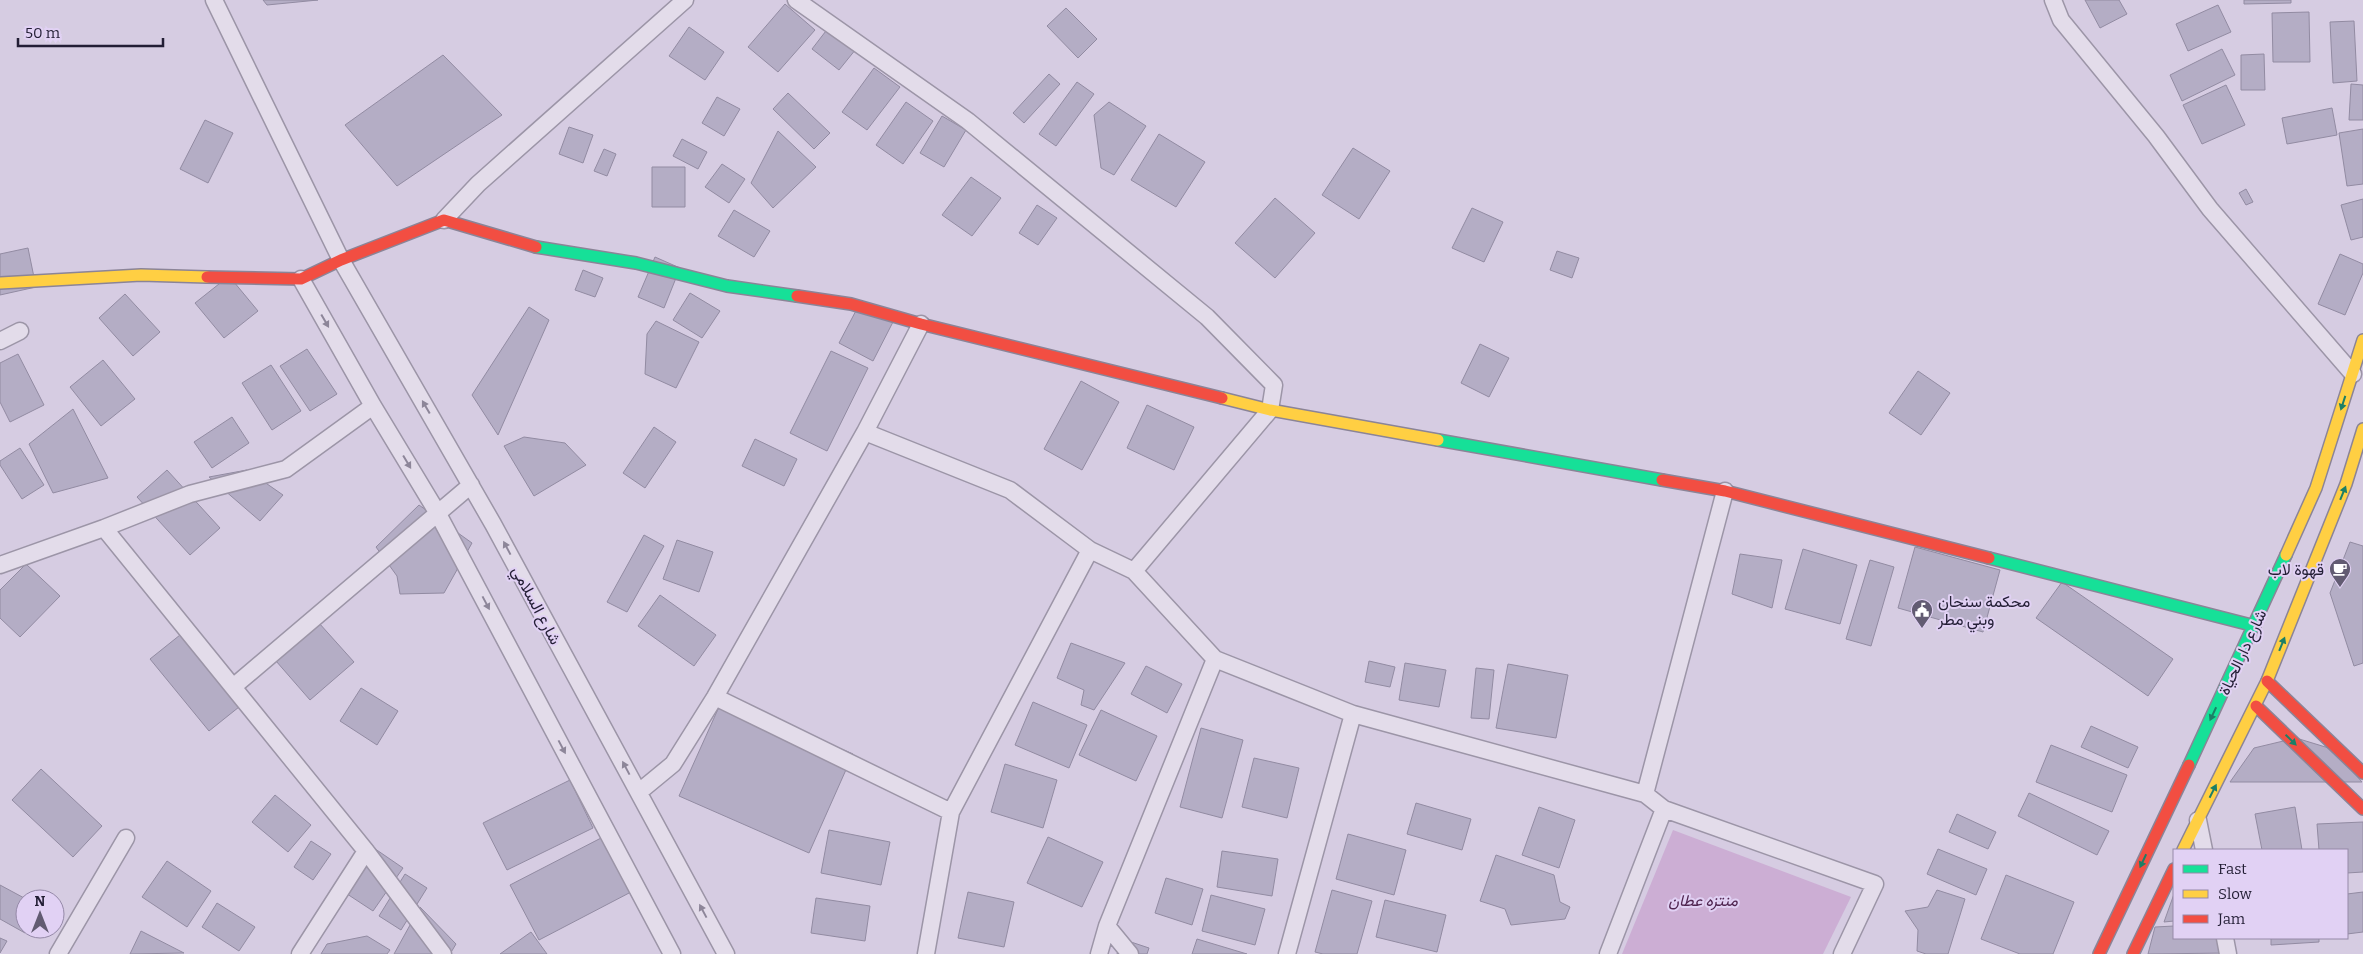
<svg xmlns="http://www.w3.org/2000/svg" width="2363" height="954" viewBox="0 0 2363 954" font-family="Bitter,Vazirmatn,serif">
<rect width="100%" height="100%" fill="#d6cce2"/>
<!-- green -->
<path fill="#ccaed4" d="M1673,830L1851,897L1823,954H1622Z"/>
<!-- building -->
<path fill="#b4adc5" stroke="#928ba2" d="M263,0H318L267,5Z
M2085,0H2119L2127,14L2100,28Z
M2244,0H2291V3L2244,4Z
M785,4L815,30L778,72L748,47Z
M2218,5L2231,32L2188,51L2176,24Z
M1066,8L1097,39L1078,58L1047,26Z
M2309,12L2310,62H2273L2272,13Z
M2354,21L2357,81L2333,83L2330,22Z
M689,27L724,52L705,80L669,56Z
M829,27L856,49L839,70L812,49Z
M2222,49L2235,75L2182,101L2170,75Z
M2264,54L2265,90H2241V55Z
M443,55L502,115L397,186L345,125Z
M874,68L900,87L867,130L842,112Z
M1049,74L1060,84L1024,123L1013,113Z
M1077,82L1094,94L1056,146L1039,134Z
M2351,84L2363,85V120H2349Z
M2226,85L2245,125L2202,144L2183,105Z
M788,93L830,133L814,149L773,109Z
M717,97L740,109L724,136L702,123Z
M906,102L933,121L903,164L876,145Z
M1109,102L1146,126L1114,175L1101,168L1094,115Z
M2332,108L2337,135L2287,144L2282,118Z
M942,116L966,130L944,167L920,153Z
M205,120L233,133L208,183L180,169Z
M569,127L593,135L583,163L559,154Z
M2363,129V184L2347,186L2339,133Z
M778,131L816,167L773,208L751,183Z
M1159,134L1205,162L1176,207L1131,180Z
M682,139L707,152L698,169L673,156Z
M1353,148L1390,171L1359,219L1322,195Z
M604,149L616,154L607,176L594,171Z
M722,164L745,179L729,203L705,187Z
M652,167H685V207H652Z
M971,177L1001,198L972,236L942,215Z
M2246,189L2253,202L2246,205L2239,193Z
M1275,198L1315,233L1275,278L1235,243Z
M2363,199V237L2351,240L2341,205Z
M1037,205L1057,218L1038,245L1019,233Z
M1472,208L1503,222L1484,262L1452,248Z
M734,210L770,231L754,257L718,236Z
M28,248L36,287L0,295V254Z
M1557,251L1579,258L1572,278L1550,270Z
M2340,254L2363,264V273L2345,315L2318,304Z
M655,257L680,268L664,308L638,297Z
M583,270L603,278L595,297L575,290Z
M229,276L258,311L224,338L195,303Z
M690,293L720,311L702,338L673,320Z
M125,294L160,332L133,356L99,318Z
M860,303L894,320L873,361L839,343Z
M529,307L549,320L498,435L472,395Z
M656,321L699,342L676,388L645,374L647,334Z
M1480,344L1509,358L1489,397L1461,383Z
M307,349L337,394L310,411L280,366Z
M831,351L868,368L827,451L790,433Z
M18,354L44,405L10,422L0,402V363Z
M103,360L135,399L101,426L70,387Z
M271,365L301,411L272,430L242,383Z
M1918,371L1950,393L1921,435L1889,413Z
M1081,381L1119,402L1082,470L1044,449Z
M1147,405L1194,427L1174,470L1127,448Z
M73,409L108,478L53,493L29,444Z
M232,417L249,443L212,468L194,442Z
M654,427L676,442L645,488L623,473Z
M524,437L565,443L586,465L534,496L504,446Z
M755,439L797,459L784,486L742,466Z
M20,448L44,485L22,499L0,465V461Z
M167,470L220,528L190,555L137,497Z
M247,470L283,495L260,521L209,477Z
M419,505L472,543L444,593L400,594L397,576L376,547Z
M644,535L664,546L627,612L607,602Z
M677,540L713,552L699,592L663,579Z
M2350,542L2363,546V663L2354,666L2330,593Z
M1915,547L2000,570L1983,632L1898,608Z
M1803,549L1857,565L1840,624L1785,609Z
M1740,554L1782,560L1772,608L1732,594Z
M1870,560L1894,567L1871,646L1846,639Z
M26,564L60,596L20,637L0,618V590Z
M2062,582L2173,659L2148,696L2036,618Z
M660,595L716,635L694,666L638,626Z
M319,623L354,662L310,700L276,661Z
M185,631L244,703L209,731L150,659Z
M1071,643L1125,663L1094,710L1081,705L1084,690L1057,678Z
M1369,661L1395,667L1390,687L1365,682Z
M1405,663L1446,670L1439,707L1399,700Z
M1508,664L1568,675L1556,738L1496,728Z
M1146,666L1182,684L1167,713L1131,694Z
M1476,668L1494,670L1489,719L1471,718Z
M361,688L398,711L377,745L340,721Z
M723,698L853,754L809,853L679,796Z
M1033,702L1087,725L1069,768L1015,745Z
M1101,710L1157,736L1136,781L1079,755Z
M2091,726L2138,747L2128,768L2081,747Z
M1201,728L1243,740L1222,818L1180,807Z
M2296,738L2332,749L2362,782H2230L2254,748Z
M2051,745L2127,775L2112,812L2036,782Z
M1254,758L1299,768L1287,818L1242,807Z
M1005,764L1057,780L1043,828L991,812Z
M41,769L102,826L73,857L12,800Z
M570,780L593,828L507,870L483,823Z
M2029,793L2109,831L2097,855L2018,816Z
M275,795L311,825L288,852L252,822Z
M1416,803L1471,819L1462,850L1407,834Z
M1539,807L1575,820L1559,868L1522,855Z
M2295,807L2302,850H2262L2255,814Z
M1957,814L1996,832L1988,849L1949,832Z
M2363,822V872L2347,873V850H2319L2317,824Z
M829,830L890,842L881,885L821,873Z
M1348,834L1406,850L1394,895L1336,879Z
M603,837L631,892L539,940L510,885Z
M1048,837L1103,862L1082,907L1027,883Z
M311,841L331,854L313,880L294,867Z
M368,844L403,868L373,911L338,888Z
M1938,849L1987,869L1976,895L1927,874Z
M1222,851L1278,859L1272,896L1217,887Z
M1496,855L1554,875L1560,902L1570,907L1565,919L1511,925L1505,909L1480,901Z
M167,861L211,891L187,927L142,897Z
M405,874L427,888L401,930L379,916Z
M2006,875L2074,902L2053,954H2020L1981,939Z
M1166,878L1203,889L1192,925L1155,913Z
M0,885L26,899L25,929H27L25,933L0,919Z
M1332,890L1372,901L1357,954H1323L1315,952Z
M1937,890L1965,899L1948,954H1926L1917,951L1918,930L1905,911L1928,907Z
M968,892L1014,902L1004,947L958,938Z
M2363,892V932L2347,934V894Z
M2174,894V921L2164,922Z
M1211,895L1265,909L1255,945L1202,931Z
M816,898L870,906L865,941L811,933Z
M1385,900L1446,915L1437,952L1376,937Z
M217,903L255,927L239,951L202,927Z
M420,907L456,944L450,954H394Z
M2174,926V938H2226L2227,953L2148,954L2155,927Z
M141,931L184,953L130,954Z
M531,932L547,954H500Z
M367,936L390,950L387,954H321L327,944Z
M0,938L7,941L0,953Z
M2271,938H2319V942L2271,945Z
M1122,939L1149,948L1147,954H1117Z
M1197,939L1247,954H1192Z"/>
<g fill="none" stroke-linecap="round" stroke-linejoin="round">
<!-- street casing -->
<g stroke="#9c95a7" stroke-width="19">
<path id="street" d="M214,0L341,260L493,524L726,954
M796,0L968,121L1207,317L1274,385L1270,410L1134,571
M2053,0L2061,20L2156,136L2210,209L2353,374
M444,220L478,184L685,0
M301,279L373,406L437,512L672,954
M0,341L20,331
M865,432L1010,490L1090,550L1134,571L1215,659L1353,714L1645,794L1664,809L1875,884L1842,954
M104,528L366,851L443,954
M0,565L104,528L190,494L286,469L373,406
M233,687L471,485
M715,697L951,812
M639,792L673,764L715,697L865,432L921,324
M1645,794L1725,491
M2198,820L2204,850
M1107,926L1130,954
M2225,938L2228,954
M58,954L126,838
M300,954L366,851
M926,954L951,812L1090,550
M1099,954L1107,926L1215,659
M1287,954L1353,714
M1608,954L1664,809"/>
</g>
<!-- fast casing -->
<g stroke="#8b8497" stroke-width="14">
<path id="fast" d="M536,247L636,263L727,286L797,296
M1438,440L1662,480
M1989,558L2255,626
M2189,765L2286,555"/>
</g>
<!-- slow casing -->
<g stroke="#8b8497" stroke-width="14">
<path id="slow" d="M0,283L141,275L207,277
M1222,398L1270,410L1438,440
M2286,555L2316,488L2363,340
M2183,850L2267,681L2346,484L2363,429"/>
</g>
<!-- jam casing -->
<g stroke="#8b8497" stroke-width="14">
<path id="jam" d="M207,277L301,279L341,260L444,220L536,247
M797,296L851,304L921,324L1222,398
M1662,480L1725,491L1989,558
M2267,681L2363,773
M2256,706L2363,809
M2099,954L2189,765
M2133,954L2174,869"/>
</g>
<!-- street -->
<use href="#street" stroke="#e3dcea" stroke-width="16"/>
<!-- fast -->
<use href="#fast" stroke="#16e098" stroke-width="11"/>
<!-- slow -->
<use href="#slow" stroke="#ffcf43" stroke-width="11"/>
<!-- jam -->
<use href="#jam" stroke="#f24e42" stroke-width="11"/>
</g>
<!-- one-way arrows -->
<defs><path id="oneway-solid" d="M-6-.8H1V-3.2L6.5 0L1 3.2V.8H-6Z" transform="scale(1.25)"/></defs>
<g fill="#8d8699">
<use href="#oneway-solid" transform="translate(325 321) rotate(60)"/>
<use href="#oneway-solid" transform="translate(426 407) rotate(-120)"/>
<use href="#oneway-solid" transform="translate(407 462) rotate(59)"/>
<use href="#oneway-solid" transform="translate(507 548) rotate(-118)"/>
<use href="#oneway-solid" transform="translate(486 603) rotate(62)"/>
<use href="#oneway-solid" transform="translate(562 747) rotate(62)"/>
<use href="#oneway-solid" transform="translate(626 768) rotate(-118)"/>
<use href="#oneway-solid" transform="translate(703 911) rotate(-118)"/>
</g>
<g fill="#1c7f66">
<use href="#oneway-solid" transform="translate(2343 403) rotate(108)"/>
<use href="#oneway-solid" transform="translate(2343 493) rotate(-68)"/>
<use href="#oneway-solid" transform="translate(2282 644) rotate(-68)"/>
<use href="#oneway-solid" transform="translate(2213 714) rotate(115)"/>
<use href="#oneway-solid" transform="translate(2291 740) rotate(44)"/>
<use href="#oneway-solid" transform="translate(2213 791) rotate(-63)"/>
<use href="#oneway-solid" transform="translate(2143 861) rotate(115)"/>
</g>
<!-- icons -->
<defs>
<g id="cafe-pin" transform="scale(1.125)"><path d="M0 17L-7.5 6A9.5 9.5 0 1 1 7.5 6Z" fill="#625b72" stroke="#e1d1f4"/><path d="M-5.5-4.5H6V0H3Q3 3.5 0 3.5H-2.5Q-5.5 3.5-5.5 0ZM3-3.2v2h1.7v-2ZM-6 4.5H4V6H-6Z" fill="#fff"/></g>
<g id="civic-pin" transform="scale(1.125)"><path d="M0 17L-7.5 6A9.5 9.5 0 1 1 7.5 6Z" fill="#625b72" stroke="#e1d1f4"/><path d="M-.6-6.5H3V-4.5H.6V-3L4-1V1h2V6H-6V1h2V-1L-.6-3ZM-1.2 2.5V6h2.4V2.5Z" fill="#fff"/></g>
</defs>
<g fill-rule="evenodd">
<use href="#cafe-pin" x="2340" y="569"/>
<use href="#civic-pin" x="1922" y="610"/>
</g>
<g text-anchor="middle" stroke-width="4" stroke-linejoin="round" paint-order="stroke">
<!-- poi labels -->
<g font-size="16" fill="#231e35" stroke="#e1d1f4" text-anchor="end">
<text x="2324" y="575">قهوة لاب</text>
<text x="1938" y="607" text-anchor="start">محكمة سنحان<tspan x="1938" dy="18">وبني مطر</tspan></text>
</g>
<!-- street labels -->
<g font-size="16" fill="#231e35" stroke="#e1d1f4">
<text transform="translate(537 605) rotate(62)" y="6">شارع السلامي</text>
<text transform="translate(2242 652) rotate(-65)" y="6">شارع دار الحياة</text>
</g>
<!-- park labels -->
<g font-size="16" font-style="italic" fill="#502550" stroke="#e1d1f4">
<text x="1703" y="906">منتزه عطان</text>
</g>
</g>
<!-- legend -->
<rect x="2173" y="849" width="175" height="90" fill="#e1d1f4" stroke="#9589a8"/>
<rect x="2183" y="865" width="25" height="8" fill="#16e098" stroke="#9589a8"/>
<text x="2218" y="874" font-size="15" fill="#231e35">Fast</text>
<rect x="2183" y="890" width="25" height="8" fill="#ffcf43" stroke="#9589a8"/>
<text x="2218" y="899" font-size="15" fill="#231e35">Slow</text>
<rect x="2183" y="915" width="25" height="8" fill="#f24e42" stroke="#9589a8"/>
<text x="2218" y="924" font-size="15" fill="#231e35">Jam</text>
<!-- north arrow -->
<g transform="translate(40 914)"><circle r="24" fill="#e1d1f4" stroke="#9589a8"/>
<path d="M0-4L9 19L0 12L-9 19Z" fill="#625b72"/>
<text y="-8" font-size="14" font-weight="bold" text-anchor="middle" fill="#231e35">N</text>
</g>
<!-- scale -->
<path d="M18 38v8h145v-8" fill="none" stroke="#231e35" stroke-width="2.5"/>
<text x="25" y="38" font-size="15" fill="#231e35" stroke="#e1d1f4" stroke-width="4" paint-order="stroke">50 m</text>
</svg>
